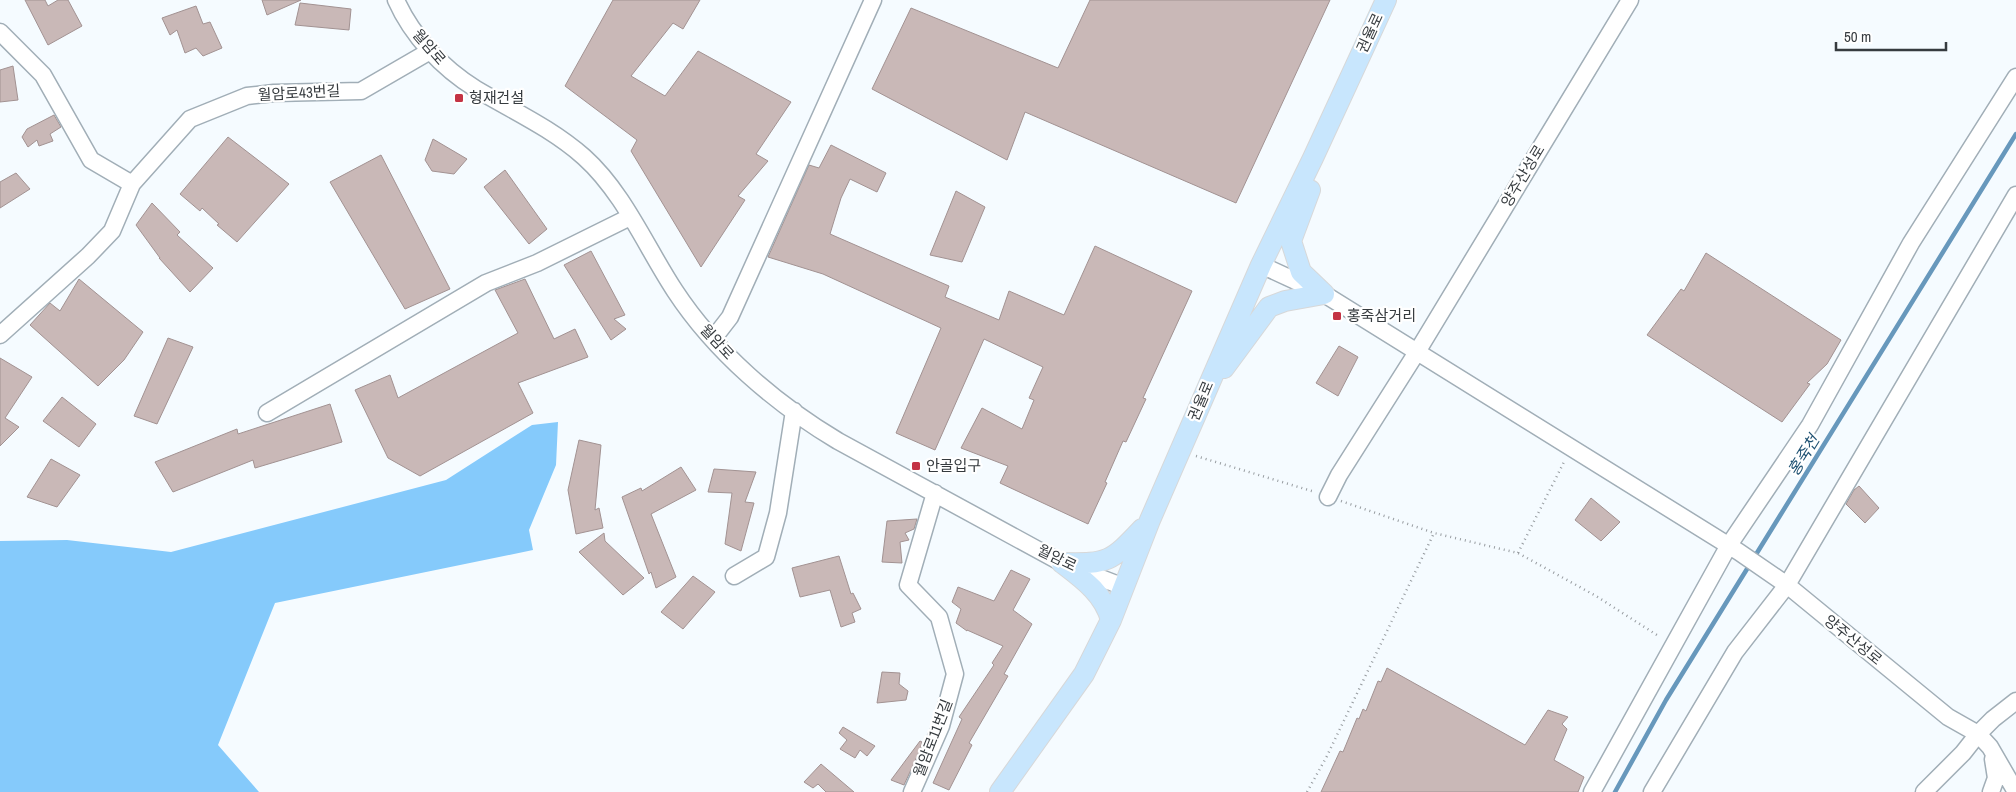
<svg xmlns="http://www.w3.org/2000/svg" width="2016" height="792" viewBox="0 0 2016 792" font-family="'Archivo Narrow','Noto Sans KR',sans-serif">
<rect width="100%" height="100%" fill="#f5fbff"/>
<!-- forest -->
<path fill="#85cafb" d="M558,422L556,465L529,530L533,550L275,603L218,745L259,792H0V541L67,540L171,552L446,480L532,425Z"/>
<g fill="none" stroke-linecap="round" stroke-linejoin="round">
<!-- stream -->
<path stroke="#6798bc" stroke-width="4.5" d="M1615,792L1666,700L2016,134"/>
</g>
<!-- building -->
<path fill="#c9b8b7" stroke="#a29292" d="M25,0H45L48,6L58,0H68L82,26L48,45Z
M262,0H301L267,15Z
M613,0H700L683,29L673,23L631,76L665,96L698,51L791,102L756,154L768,161L738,196L745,200L701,267L631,151L637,140L565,86Z
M1090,0H1330L1236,203L1025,112L1007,160L872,89L911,8L1058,68Z
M300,3L351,9L349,30L295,25Z
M196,6L203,24L210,22L222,48L203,56L196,48L185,53L177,30L170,35L162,18Z
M13,66L18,100L0,102V70Z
M54,115L61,127L50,134L53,141L39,146L37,140L28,147L22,137L27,129Z
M228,137L289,184L237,242L217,225L219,224L202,208L200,211L180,194Z
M433,139L467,159L454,174L432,171L425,160Z
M831,145L886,173L877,192L850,179L841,198L830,234L949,286L945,297L999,320L1009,291L1064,315L1095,246L1192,291L1143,398L1146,399L1126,442L1123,441L1105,482L1107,483L1088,524L1000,483L1008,466L961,448L982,408L1022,429L1034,400L1029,398L1043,367L984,339L935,450L896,433L941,328L823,274L768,257L809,165L819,168Z
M381,155L450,289L405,309L330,182Z
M505,170L547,229L529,244L484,187Z
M16,173L30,189L0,208V182Z
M956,191L985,207L962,262L930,255Z
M152,203L180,232L177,235L213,268L190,292L159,258H160L136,225Z
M591,251L625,315L614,319L626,329L611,340L564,265Z
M1706,253L1841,340L1827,364L1807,383L1810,384L1782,422L1647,335L1681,289L1684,291Z
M79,279L143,332L124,360L98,386L30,325L50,303L60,311Z
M525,279L554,339L575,329L588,357L518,383L533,413L420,476L388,458L355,390L390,375L398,398L518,333L495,290Z
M168,338L193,347L157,424L134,416Z
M1339,346L1358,357L1338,396L1316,383Z
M0,358L32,377L5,418L19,427L0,446Z
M62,397L96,424L79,447L43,421Z
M330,404L342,442L255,468L253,460L173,492L155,462L237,429L238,434Z
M579,440L601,445L595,510L599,508L603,528L576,534L568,490Z
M51,459L80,475L57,507L27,497Z
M681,467L696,490L651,514L676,577L656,588L651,572L649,574L622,497L641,488L642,491Z
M714,469L756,472L745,502L754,503L741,551L725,544L732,493L708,492Z
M1859,486L1879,508L1865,523L1846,504L1854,490Z
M1591,498L1620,522L1601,541L1575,520Z
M917,519L914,529L905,533L909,540L900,542L902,563L882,562L887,521Z
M604,533L605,541L644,578L623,595L579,552Z
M839,556L851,594L853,593L861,609L852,613L855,622L841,627L830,590L800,597L792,568Z
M1011,570L1030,579L1013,610L1032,624L1004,674L1008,676L969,743L972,745L949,790L933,783L962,719L959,717L994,665L992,663L1003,646L967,630V631L956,623L961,609L952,602L958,587L994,601Z
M693,576L715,592L683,629L661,612Z
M1387,668L1525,745L1548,710L1568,717L1562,724L1567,729L1554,760L1584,777L1578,792H1321L1340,751L1343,752L1357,718L1359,719L1363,709L1366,711L1378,681L1381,682Z
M882,672L900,673L899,684L908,691L906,700L877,703Z
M843,727L875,746L867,756L860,750L855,758L840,749L847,740L839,733Z
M920,741L922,742L920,750L904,785L891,780Z
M821,764L854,792H826L818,784L813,788L804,782Z"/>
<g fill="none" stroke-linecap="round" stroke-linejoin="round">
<!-- minor casing -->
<g stroke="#a1aeb7" stroke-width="19">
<path id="minor" d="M396,0C412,36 442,68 476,89C513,111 551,128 584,157C624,193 646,247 675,291C715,352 776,404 838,441L1062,563L1124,587
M0,32L43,75L91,160L132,184
M1261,265L1324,294L1739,552L1787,585L1948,717L1978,734L1990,747L2016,792
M0,335L88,256L112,231L132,184L190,119L247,96L274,93L361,91L430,51
M713,339L730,317L873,0
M267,413L486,283L537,263L630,217
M1328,497L1339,475L1417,352L1630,0
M734,576L766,557L778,513L794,411
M912,792L941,726L955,674L939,617L908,585L935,493
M1592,792L1729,545L1810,425L1911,243L2016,77
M1652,792L1735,652L1787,585L2016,195
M1924,792L1963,753L1978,734L1993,719L2016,701
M1991,792L1996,778L1993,759"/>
</g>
<!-- major casing -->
<g stroke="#d7d8d9" stroke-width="22">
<path id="major" d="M1310,190L1291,241L1301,272L1324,294
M1224,368L1269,307L1285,301L1324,294
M1062,563C1108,564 1111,562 1142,529
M1062,563C1083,579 1104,594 1111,620
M1000,792L1084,674L1111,620L1150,520L1261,265L1313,158L1386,0"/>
</g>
<!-- path -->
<path stroke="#979ca0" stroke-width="2.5" stroke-dasharray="1 4" stroke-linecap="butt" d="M1196,456L1315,492
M1341,501L1434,533L1518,553L1596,596L1660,637
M1518,553L1565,460
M1307,792L1327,756L1434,533"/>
<!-- minor -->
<use href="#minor" stroke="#fff" stroke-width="16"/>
<!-- major -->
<use href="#major" stroke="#c8e6fd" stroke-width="20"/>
</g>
<!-- markers -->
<g fill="#c43344" stroke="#fff" stroke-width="2">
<rect x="454" y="93" width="10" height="10" rx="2.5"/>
<rect x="1332" y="311" width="10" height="10" rx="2.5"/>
<rect x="911" y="461" width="10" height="10" rx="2.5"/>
</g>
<g text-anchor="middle" stroke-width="4.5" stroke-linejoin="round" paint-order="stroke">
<!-- street labels -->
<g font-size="15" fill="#363b3f" stroke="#fff">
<text transform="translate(1370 33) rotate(-65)" y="5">권율로</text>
<text transform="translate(429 47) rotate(49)" y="5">월암로</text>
<text transform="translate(299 93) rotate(-3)" y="5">월암로43번길</text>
<text transform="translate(1523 176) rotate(-59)" y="5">양주산성로</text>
<text transform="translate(717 342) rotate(47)" y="5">월암로</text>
<text transform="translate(1201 401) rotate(-67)" y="5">권율로</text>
<text transform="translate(1057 558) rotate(26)" y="5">월암로</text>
<text transform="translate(1853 640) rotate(39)" y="5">양주산성로</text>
<text transform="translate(933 738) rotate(-69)" y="5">월암로11번길</text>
</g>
<!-- poi labels -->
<g font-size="15" fill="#363b3f" stroke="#fff" text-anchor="start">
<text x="469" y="103">형재건설</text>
<text x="1347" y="321">홍죽삼거리</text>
<text x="926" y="471">안골입구</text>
</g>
<!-- water labels -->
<g font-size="16" font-style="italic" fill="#1e5172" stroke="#fff">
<text transform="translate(1803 455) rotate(-58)" y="6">홍죽천</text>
</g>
</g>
<!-- scale -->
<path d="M1836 42v8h110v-8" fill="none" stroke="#363b3f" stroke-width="2.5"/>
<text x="1844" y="42" font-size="15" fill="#363b3f" stroke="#ffffff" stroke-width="4" paint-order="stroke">50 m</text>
</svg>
